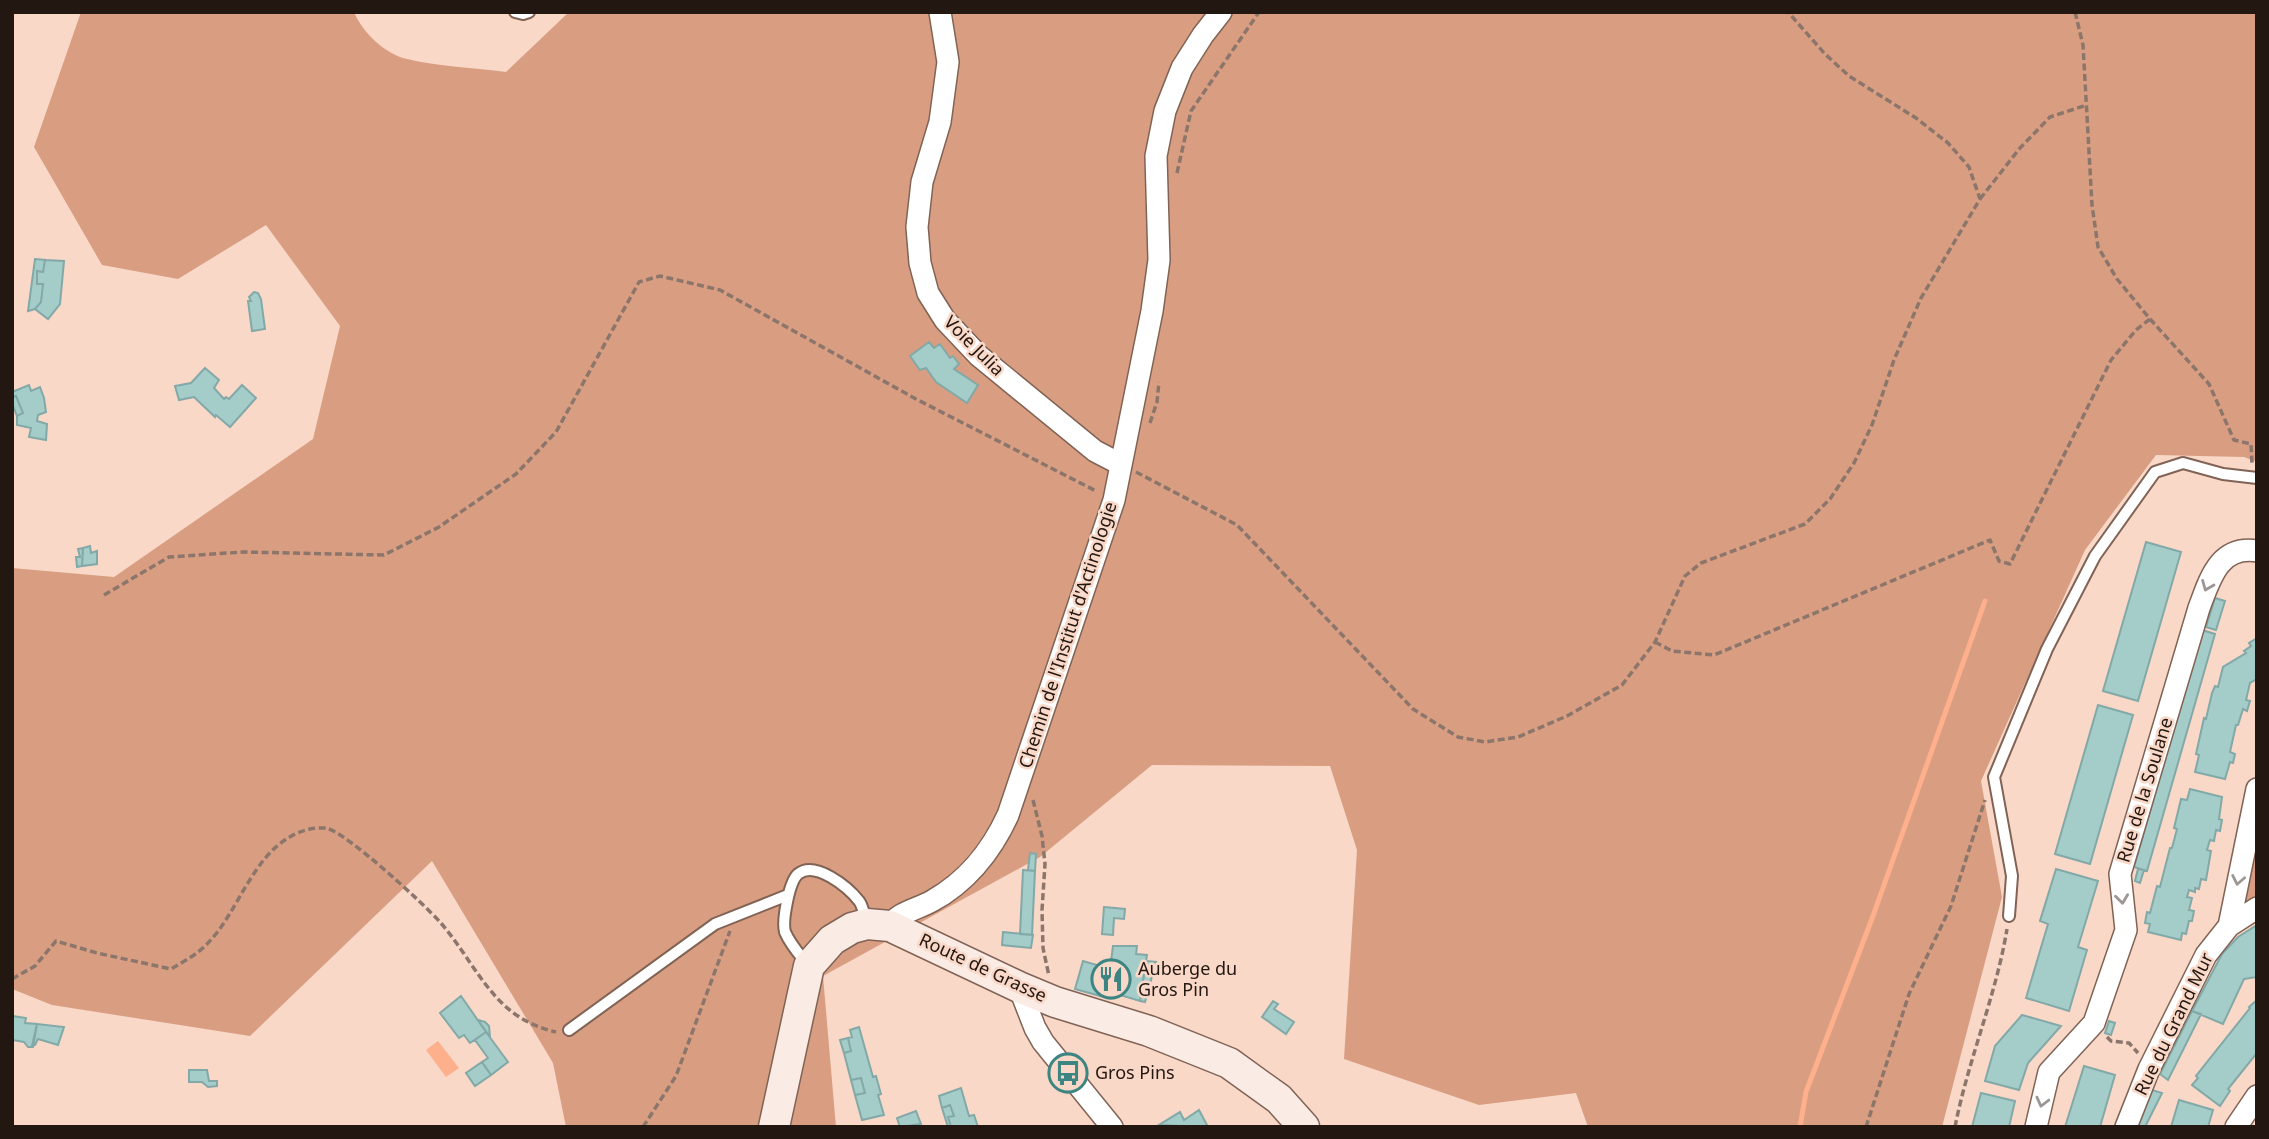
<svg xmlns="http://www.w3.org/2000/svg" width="2269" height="1139" viewBox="0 0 2269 1139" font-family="'Noto Sans',sans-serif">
<rect width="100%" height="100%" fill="#f9d8c8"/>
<!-- green -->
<path fill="#d99e81" d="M81,12H354C363,33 385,54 407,59C436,66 476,68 506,72L569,12H2257V462L2244,457L2156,455L2085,550L1981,781L2002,897L1942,1127H1588L1576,1093L1479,1105L1344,1059L1357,850L1330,766L1152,765L1040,857L823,976L836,1127H566L553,1063L432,861L250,1036L52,1005L12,989V568L114,577L313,439L340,326L266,225L178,279L102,265L34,147Z
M2257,827V902L2238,908Z"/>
<!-- water -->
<path fill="#fdb08b" d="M438,1041L459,1068L446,1077L426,1050Z"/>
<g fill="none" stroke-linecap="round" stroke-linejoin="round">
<!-- stream -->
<path stroke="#fdb08b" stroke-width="5" d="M1800,1127L1806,1092L1873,916L1985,601"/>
</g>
<!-- building -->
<path fill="#a4ccc9" stroke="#82a9a7" stroke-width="2" d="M35,259L45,260L43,272L37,271V284H43L41,302L35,309L28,311Z
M45,260L64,261L60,304L48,319L35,309L41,302L43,284H37V271L43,272Z
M254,292L258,293L261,299L265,329L252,331L248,301H251L249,297Z
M929,342L934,348L940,344L950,358L953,356L959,364L954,369L978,385L967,403L936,382L926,368L920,370L910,356Z
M205,368L219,380L214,388L224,399L226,397L229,399L242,385L256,398L230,427L216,415L215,417L194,397L179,400L175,386L191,383Z
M29,385L31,391L40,387L44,398L46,412L38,415L37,421L47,424L46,440L29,437L31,428L17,425V416L23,413L16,396L12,397V392Z
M16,396L23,413L17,416L12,403V397Z
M2146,542L2181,552L2138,701L2103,691Z
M90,546L91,553L97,551V564L82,566L83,548Z
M83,548L82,566L77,567L76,557H80L78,549Z
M2215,598L2225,601L2216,630L2206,627Z
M2202,630L2215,634L2147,871L2134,867Z
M2257,638V679L2250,683L2246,700L2250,701L2247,711L2243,709L2238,725H2236L2230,752L2235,754L2233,763L2230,762L2225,779L2195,772L2199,755L2196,754L2204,718L2206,719L2212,693L2215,686L2218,687L2223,667L2246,653L2244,651L2251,646L2249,643Z
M2098,705L2133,715L2090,864L2055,854Z
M2190,789L2222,797L2219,819L2222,820L2220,831L2216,830L2214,841L2210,840L2207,850L2211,851L2206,880L2201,879L2199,889L2195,888V892L2189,890L2187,897L2192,898L2189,910L2194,911L2192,921H2189L2186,934L2182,933L2181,940L2148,932L2150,924L2145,923L2147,912L2150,913L2157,886L2160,887L2170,848H2172L2177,829L2174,828L2181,799L2187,800Z
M1030,853L1036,854L1035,871L1028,870Z
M2056,869L2098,881L2078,947L2087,950L2069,1011L2026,998L2048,924L2040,921Z
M2138,869L2144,870L2140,883L2135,881Z
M1023,870L1035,871L1032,935L1020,934Z
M1104,907L1125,909L1124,919L1114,918L1113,935L1102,934Z
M2257,925V977L2244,979L2223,1024L2192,1011L2222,954L2238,937Z
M1003,932L1033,935L1031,948L1002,945Z
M1113,946H1137L1136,954L1147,955L1140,1001L1107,991L1104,997L1075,989L1083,961L1110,969Z
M1146,961L1156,962L1145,1002L1140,1001Z
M461,996L486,1032L470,1043L464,1035L459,1038L440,1013Z
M2257,1000V1053L2228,1089L2230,1091L2220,1106L2192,1085L2198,1078L2196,1076L2250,1008L2249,1007Z
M1273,1001L1278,1004L1274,1009L1294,1022L1286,1034L1262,1017Z
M2192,1011L2201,1014L2168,1080L2160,1074Z
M2022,1015L2061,1026L2028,1063L2019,1090L1985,1081L1995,1046Z
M13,1016L26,1018L25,1023L37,1024L33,1047H28L24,1042L12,1040Z
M478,1020L485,1022L489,1026L490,1037Z
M2109,1021L2115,1023L2111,1035L2105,1033Z
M37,1024L64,1027L58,1045L38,1039L35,1045L32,1046Z
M859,1027L873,1077L876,1076L881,1094L878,1095L884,1115L862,1120L855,1095L865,1093L861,1078L851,1080L844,1053L851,1051L848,1038L852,1037L850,1030Z
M486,1032L508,1062L491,1075L482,1062L488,1058L475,1040Z
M848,1038L851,1051L844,1053L840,1040Z
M482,1062L491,1075L475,1086L466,1073Z
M2084,1066L2115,1075L2100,1127H2065Z
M189,1070H207L209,1081H217V1086L208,1087L202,1082H189Z
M861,1078L865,1093L855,1095L851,1080Z
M961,1088L969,1116L974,1115L978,1127H951L948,1117L954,1116L950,1105L942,1108L939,1096Z
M2152,1090L2162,1093L2145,1127H2135Z
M1981,1093L2015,1101L2009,1127H1972Z
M2179,1100L2213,1110L2208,1127H2171Z
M950,1105L954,1116L948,1117L951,1127H948L942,1108Z
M1199,1110L1208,1127L1159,1125L1180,1112L1184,1120Z
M916,1111L921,1124L900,1127L897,1118Z"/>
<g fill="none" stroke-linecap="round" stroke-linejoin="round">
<!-- service casing -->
<g stroke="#806355" stroke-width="14">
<path id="service" d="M515,12L523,14L529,12
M2009,916L2012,876L1994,777L2047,649L2095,556L2155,472L2183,463L2223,474L2257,478
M807,964C799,954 790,944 785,932C782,921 789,882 798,874C815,860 848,887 859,901C863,906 864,915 866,921
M569,1030L715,924L788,895"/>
</g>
<!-- minor casing -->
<g stroke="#806355" stroke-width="24">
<path id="minor" d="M940,12L948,62L940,122L922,182L917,227L920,263L928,293L945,320L979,356L1095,451L1120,464
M890,926C898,912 918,909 932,901C968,881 991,852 1008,815L1114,500L1152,311L1159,260L1156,156L1165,111L1182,68L1203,35L1221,12
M2229,926L2257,789
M1019,987L1035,1028L1043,1042L1112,1127
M2036,1127L2049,1072L2094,1023L2126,930L2120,874L2199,608C2210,579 2219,545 2257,551
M2126,1127L2149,1069L2206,955L2229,926L2257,908
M2236,1127L2257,1096"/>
</g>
<!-- secondary casing -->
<g stroke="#806355" stroke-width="33">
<path id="secondary" d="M774,1127L809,966L832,940L852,928L867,924L890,926L1019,987L1055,1002L1149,1031L1229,1063L1279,1099L1304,1127"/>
</g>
<!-- path -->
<path stroke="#8c766b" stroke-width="3.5" stroke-dasharray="7 3.5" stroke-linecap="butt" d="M2075,12L2083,45L2092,205L2098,247L2117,279L2150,319L2209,384L2234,440L2251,444L2252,464
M1177,173L1191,111L1259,12
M1980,199L2020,148L2050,117L2087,105
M1150,423L1157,402L1159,382
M1136,472L1237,525L1413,709L1458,737L1485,742L1518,737L1567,716L1622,685L1655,642L1685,576L1701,563L1805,524L1830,499L1854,463L1872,425L1894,360L1921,298L1980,199L1969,167L1948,143L1916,118L1849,76L1825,54L1788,12
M104,595L169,557L243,552L384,555L439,527L516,474L556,432L639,282L660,276L720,290L916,399L1096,491
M1655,642L1672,651L1714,655L1990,540L1999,561L2010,564L2111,360L2136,330L2150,319
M1033,800L1042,836L1045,864L1042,910L1043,948L1049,976
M12,979L35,966L56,941L97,953L171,969C183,962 196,955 206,945C242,910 254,842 310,829C314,828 322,828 326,828C346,832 424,904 440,922C463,948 480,983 505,1006C519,1019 538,1028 556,1032
M2107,1037L2111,1041L2129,1043L2138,1053
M643,1127L676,1076L730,931
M1866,1127L1909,994L1951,906L1985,800
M1955,1127C1968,1060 1996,996 2007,929"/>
<!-- service -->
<use href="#service" stroke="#fff" stroke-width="10"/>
<!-- minor -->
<use href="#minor" stroke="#fff" stroke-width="21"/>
<!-- secondary -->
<use href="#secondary" stroke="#faece5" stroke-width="30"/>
</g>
<!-- one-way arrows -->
<defs><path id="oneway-chevron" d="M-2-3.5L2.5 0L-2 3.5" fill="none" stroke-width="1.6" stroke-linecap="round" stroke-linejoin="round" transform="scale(1.75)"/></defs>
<g stroke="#9c9794">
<use href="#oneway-chevron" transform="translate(2207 586) rotate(112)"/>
<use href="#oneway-chevron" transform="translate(2238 880) rotate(101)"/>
<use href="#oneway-chevron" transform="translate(2122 899) rotate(83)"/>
<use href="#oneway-chevron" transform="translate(2042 1102) rotate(104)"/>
</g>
<!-- icons -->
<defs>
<g id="restaurant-ring" transform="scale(2.0125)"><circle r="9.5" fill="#f9d8c8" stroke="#3d8582" stroke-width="1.5"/><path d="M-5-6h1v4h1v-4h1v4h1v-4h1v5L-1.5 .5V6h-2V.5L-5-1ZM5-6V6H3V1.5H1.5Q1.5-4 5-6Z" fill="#3d8582"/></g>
<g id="bus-ring" transform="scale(2.0125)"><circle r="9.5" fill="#f9d8c8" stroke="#3d8582" stroke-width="1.5"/><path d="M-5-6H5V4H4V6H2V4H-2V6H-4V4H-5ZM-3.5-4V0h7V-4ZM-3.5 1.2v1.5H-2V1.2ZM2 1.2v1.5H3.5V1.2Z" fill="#3d8582"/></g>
</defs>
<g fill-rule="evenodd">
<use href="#restaurant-ring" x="1111" y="979"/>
<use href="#bus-ring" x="1068" y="1073"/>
</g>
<g text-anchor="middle" stroke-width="5" stroke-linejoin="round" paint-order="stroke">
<!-- street labels -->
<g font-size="18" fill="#221711" stroke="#f9d8c8">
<text transform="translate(974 346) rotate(45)" y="6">Voie Julia</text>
<text transform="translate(1068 635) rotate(-72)" y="6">Chemin de l'Institut d'Actinologie</text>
<text transform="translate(2145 790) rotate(-73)" y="6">Rue de la Soulane</text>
<text transform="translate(983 968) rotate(25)" y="6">Route de Grasse</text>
<text transform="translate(2174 1024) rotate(-64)" y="6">Rue du Grand Mur</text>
</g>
<!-- poi labels -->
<g font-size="18" fill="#221711" stroke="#f9d8c8" text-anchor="start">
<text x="1138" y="975">Auberge du<tspan x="1138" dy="21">Gros Pin</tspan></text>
<text x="1095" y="1079">Gros Pins</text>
</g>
</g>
<!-- border -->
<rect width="2269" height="1139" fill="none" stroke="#221711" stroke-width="28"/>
</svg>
